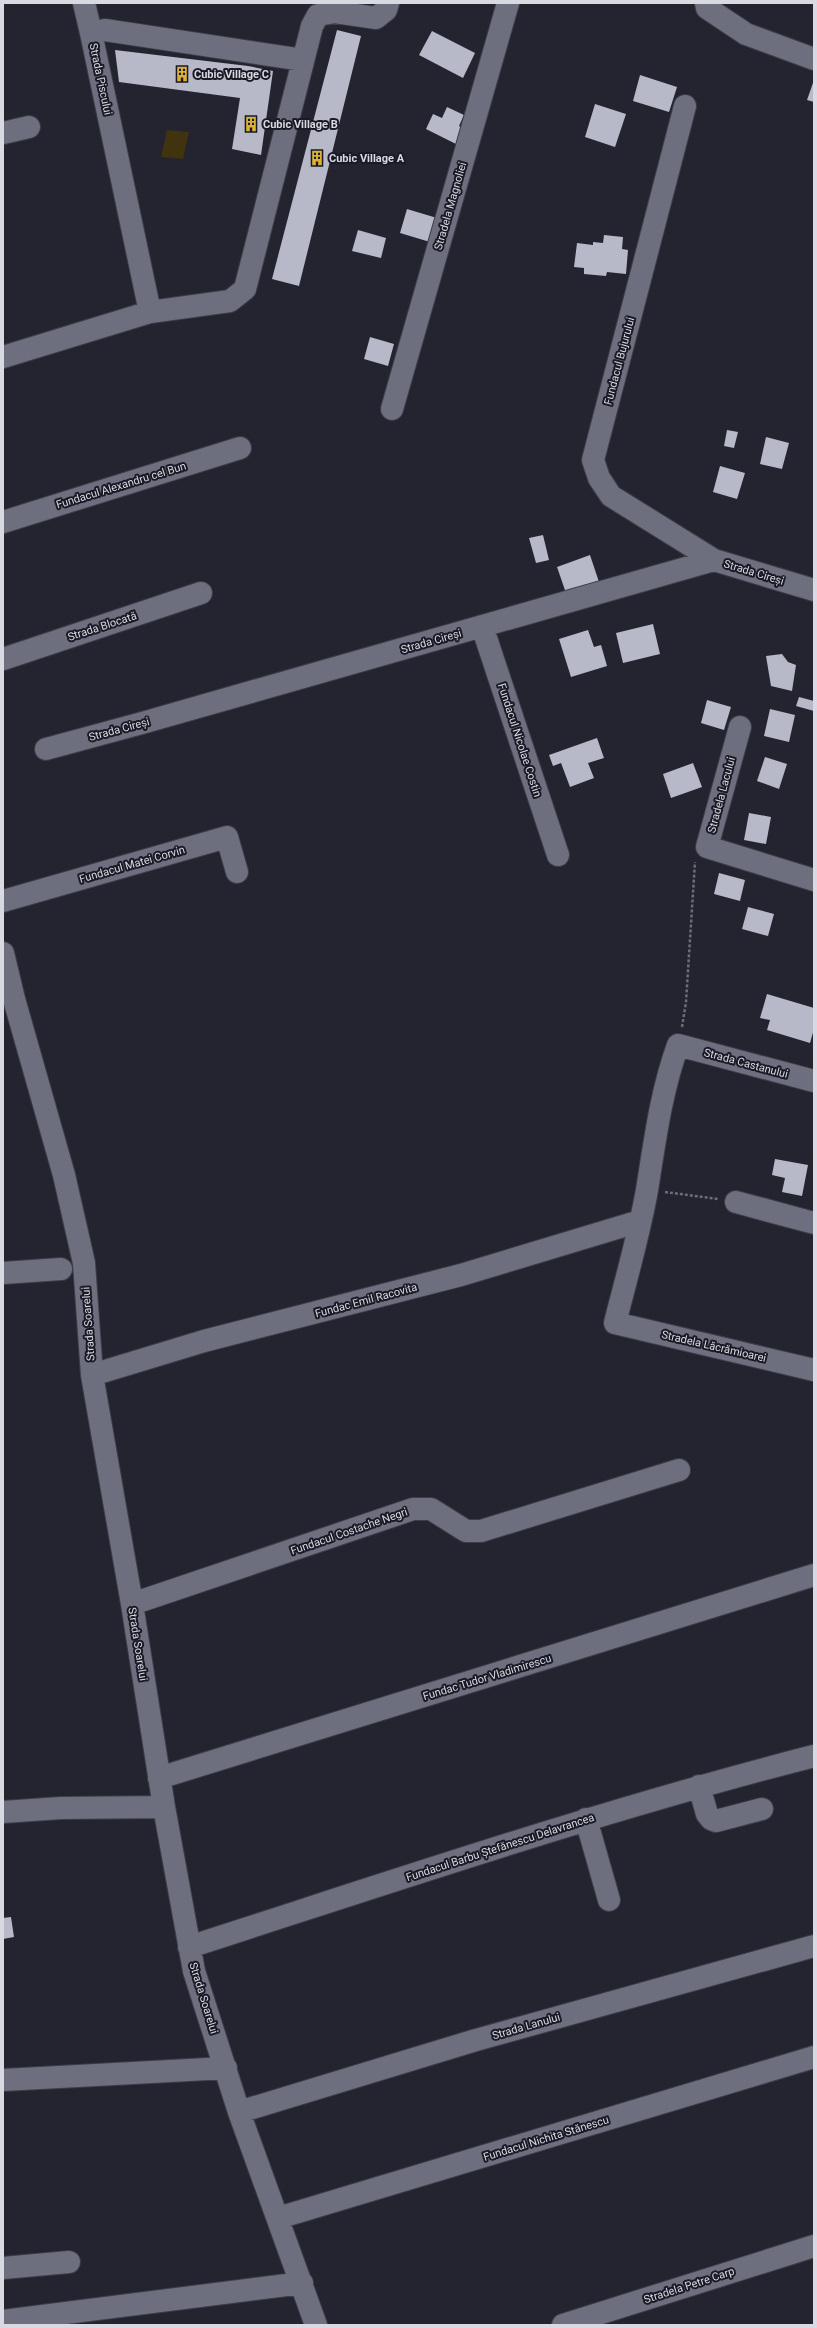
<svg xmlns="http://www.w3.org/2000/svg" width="817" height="2328" viewBox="0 0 817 2328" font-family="Roboto,sans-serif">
<rect width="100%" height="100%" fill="#232430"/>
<!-- green -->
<path fill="#40330e" d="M167,130L189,132L183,159L161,157Z"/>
<!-- building -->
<path fill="#b7b9c9" d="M337,30L361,36L299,286L272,279Z
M432,31L475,53L463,78L419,55Z
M115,50L248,66L273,71L261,155L232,149L240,98L119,82Z
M640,75L677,87L669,112L633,101Z
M814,80V102L807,100Z
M595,104L626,114L615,147L585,137Z
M447,107L464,115L459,126L467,131L460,146L426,129L433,114L442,118Z
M407,209L437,218L430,242L400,233Z
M358,230L386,238L381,258L352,251Z
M604,235L623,237L622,249L628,250L626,274L607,272L606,276L584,274V268L574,267L577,243L593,245V242L603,243Z
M370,337L394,344L388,366L364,359Z
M727,430L738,432L734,448L724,446Z
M766,437L789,443L782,469L760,464Z
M720,466L745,473L737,499L713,492Z
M543,535L549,560L536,563L529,538Z
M590,555L600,585L567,596L557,567Z
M653,624L660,654L623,663L616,633Z
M588,630L594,647L601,645L607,666L571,677L559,639Z
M782,654L788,662L796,665L792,691L771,686L766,656Z
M799,697L814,701V711L796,706Z
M707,700L731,707L724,730L701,723Z
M770,709L795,715L789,742L764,736Z
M597,738L604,758L588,763L594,778L570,787L561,763L553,766L549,755Z
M765,757L787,764L779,789L757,781Z
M693,763L702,787L671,798L663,774Z
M749,813L771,817L766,844L744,840Z
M719,873L745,880L740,901L714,894Z
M748,907L774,914L768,936L742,929Z
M767,994L814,1008V1029L810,1043L767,1030L770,1020L760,1018Z
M775,1159L808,1165L802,1196L782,1192L785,1178L772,1175Z
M11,1917L14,1937L3,1939V1918Z"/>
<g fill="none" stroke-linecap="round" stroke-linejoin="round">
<!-- minor casing -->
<g stroke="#3d3e48" stroke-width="24">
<path id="minor" d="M84,3L91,33
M706,3L707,8L746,34L814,59
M303,60L105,30L91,33L150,312L230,301L245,289L312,26L318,15L335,12L376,18L386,10L388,3
M685,106L593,460L599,478L611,496L714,560
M3,133L29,127
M3,357L150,312
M392,409L508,3
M3,522L240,448
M482,626L558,855
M3,659L201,593
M740,727L707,847L814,880
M46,749L142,723L714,560L814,590
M3,901L227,837L237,872
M3,953L14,999L64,1175L84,1263L92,1375L132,1604L164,1807L194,1971L239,2112L316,2325
M814,1081L678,1045C661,1092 655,1140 647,1190C639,1235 626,1279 615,1323L814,1370
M736,1202L814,1223
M3,1273L61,1269
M92,1375L204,1341L461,1275L640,1221
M132,1604L413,1509H431L466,1531H481L679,1470
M159,1778L814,1575
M699,1786L707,1814L711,1819L716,1821L762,1809
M3,1812L61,1808L164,1807
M586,1819L609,1900
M189,1947C397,1880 603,1810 814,1756
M3,2080L226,2068
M239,2112L476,2040L814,1946
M278,2218L814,2057
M3,2268L69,2262
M3,2321L302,2283
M563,2325L814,2246"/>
</g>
<!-- path -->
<path stroke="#6c6d77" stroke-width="2.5" stroke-dasharray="3 2" stroke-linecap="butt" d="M682,1027L686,1002L695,862
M665,1192L718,1199"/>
<!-- minor -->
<use href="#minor" stroke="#6e6f7e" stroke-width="22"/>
</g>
<!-- icons -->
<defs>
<g id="building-bare" transform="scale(1.2)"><path d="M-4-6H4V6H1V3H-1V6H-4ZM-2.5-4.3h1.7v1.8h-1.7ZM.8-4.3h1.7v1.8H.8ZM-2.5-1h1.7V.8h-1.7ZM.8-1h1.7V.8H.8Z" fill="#dbb233" stroke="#1a1a26" stroke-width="2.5" paint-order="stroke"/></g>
</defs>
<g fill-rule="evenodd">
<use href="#building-bare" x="182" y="74"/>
<use href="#building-bare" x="251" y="124"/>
<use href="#building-bare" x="317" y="158"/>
</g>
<g text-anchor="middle" stroke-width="4" stroke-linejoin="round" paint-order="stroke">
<!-- poi labels -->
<g font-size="11" font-weight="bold" fill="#d8d9e1" stroke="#1a1a26" text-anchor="start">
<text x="194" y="78">Cubic Village C</text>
<text x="263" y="128">Cubic Village B</text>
<text x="329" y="162">Cubic Village A</text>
</g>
<!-- street labels -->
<g font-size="11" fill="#d8d9e1" stroke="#1a1a26">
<text transform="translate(101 79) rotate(78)" y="4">Strada Piscului</text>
<text transform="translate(450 206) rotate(-74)" y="4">Stradela Magnoliei</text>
<text transform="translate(619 361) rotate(-75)" y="4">Fundacul Bujurului</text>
<text transform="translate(121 485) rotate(-17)" y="4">Fundacul Alexandru cel Bun</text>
<text transform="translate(754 572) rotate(17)" y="4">Strada Cireși</text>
<text transform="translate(102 626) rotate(-18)" y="4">Strada Blocată</text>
<text transform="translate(431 641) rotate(-16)" y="4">Strada Cireși</text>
<text transform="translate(119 729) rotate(-15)" y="4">Strada Cireși</text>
<text transform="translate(520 740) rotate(72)" y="4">Fundacul Nicolae Costin</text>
<text transform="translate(721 795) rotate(-75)" y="4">Stradela Lacului</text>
<text transform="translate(132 864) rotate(-16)" y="4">Fundacul Matei Corvin</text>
<text transform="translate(746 1063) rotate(15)" y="4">Strada Castanului</text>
<text transform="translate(366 1300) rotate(-15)" y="4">Fundac Emil Racovita</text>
<text transform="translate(88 1324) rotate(-94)" y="4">Strada Soarelui</text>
<text transform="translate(714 1346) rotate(13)" y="4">Stradela Lăcrămioarei</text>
<text transform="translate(349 1531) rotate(-19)" y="4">Fundacul Costache Negri</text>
<text transform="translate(138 1644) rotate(81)" y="4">Strada Soarelui</text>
<text transform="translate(487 1677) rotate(-17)" y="4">Fundac Tudor Vladimirescu</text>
<text transform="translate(500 1847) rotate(-18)" y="4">Fundacul Barbu Ștefănescu Delavrancea</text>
<text transform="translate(204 1998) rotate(73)" y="4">Strada Soarelui</text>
<text transform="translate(526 2026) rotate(-16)" y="4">Strada Lanului</text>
<text transform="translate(546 2138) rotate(-17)" y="4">Fundacul Nichita Stănescu</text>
<text transform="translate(689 2285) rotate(-18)" y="4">Stradela Petre Carp</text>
</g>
</g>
<!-- border -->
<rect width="817" height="2328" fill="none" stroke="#d8d9e1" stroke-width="8"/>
</svg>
